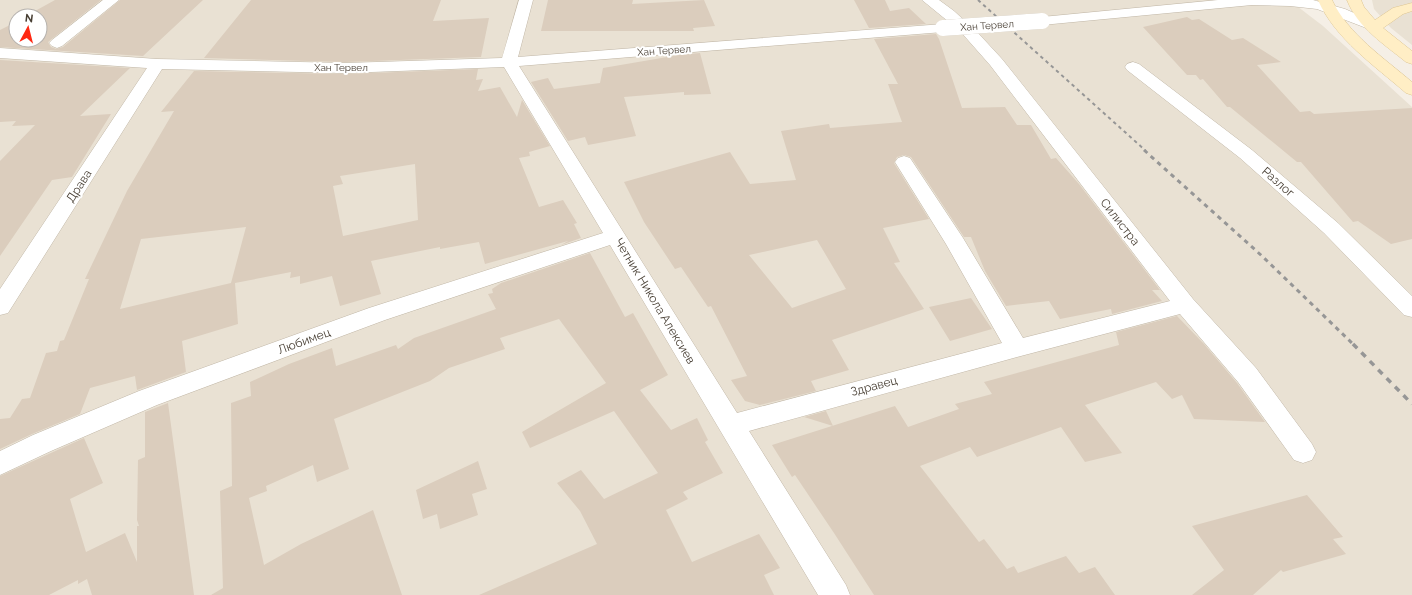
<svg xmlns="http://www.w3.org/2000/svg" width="1412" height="595" viewBox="0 0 1412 595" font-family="Raleway,sans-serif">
<rect width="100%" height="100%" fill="#f5efe6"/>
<!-- residential -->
<path fill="#e9e1d3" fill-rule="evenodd" d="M0,0H1289L1323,26L1412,107V595H0ZM16,16H40V40H16Z
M1372,0H1412V45L1391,28L1374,9Z"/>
<!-- building -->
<path fill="#dbcdbd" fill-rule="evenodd" d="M55,0H101L48,42L51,47L56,49L63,47L120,0H203L143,56L0,47V30L16,22V40H40V16H26Z
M251,0H441L433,21L489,18L481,57L345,62L204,58Z
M548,0H633L632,4L704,0L715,26L693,28L694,31H541Z
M854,0H885L890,11L909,8L926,24L869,28Z
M1187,17L1192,20L1199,19L1232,40L1243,38L1281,62L1257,65L1300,112L1310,111L1314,114L1412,108V239L1391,244L1358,221L1353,222L1301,162H1297L1230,107H1227L1203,79L1200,80L1196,75H1187L1143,27Z
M936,34L939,39L962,108L1005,107L1017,125H1031L1051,159L1056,158L1079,184L1160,290H1152L1162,301L1112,314L1111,309L1060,319L1049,301L1006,306L985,271L971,237H964L911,157L904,155L897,157L894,163L929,219L883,228L900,262L894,263L924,309L832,340L849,370L811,381L816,391L760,405L745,401L731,380L747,376L711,306L708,307L681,267L675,269L644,222L624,182L730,152L750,184L796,180L781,131L829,124L830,128L902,122L888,84H898L874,39ZM817,240L846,289L792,308L749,255Z
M700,53L711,94L684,95V92L624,97L636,136L588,145L585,137L568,141L531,82L548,78L554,89L600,83L603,68L679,55Z
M0,60L130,68L80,116L111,114L72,177L52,180L0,256V161L35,125L12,126L16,121L0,122Z
M478,69L476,80L483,79L478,91L500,87L517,117L522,100L550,146L529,152L530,156L519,158L539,207L563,200L577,223L574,224L581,238L561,245L568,241L485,264L479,242L440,249V247L371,261L381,294L340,306L332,276L300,284V276L290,278L291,272L235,283L238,324L182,341L186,372L137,390L135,376L90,388L80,414L32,434L0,449V419L10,418L22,399L30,398L46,353L57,351L60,341L64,340L89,279H85L127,191L174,111L161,112L194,71L345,74ZM415,164L418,220L343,236L333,186L343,184L340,176ZM246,227L231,283L120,309L141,239Z
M590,253L625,317L633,313L668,375L640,390L671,430L697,418L708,440L705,442L723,473L683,492L688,499L666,510L692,562L759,534L780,568L764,575L774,595H479L597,544L580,511L557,483L581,470L604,499L658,473L614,411L530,448L522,432L606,383L559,319L500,338L505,349L449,368L430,381L334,419L349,469L317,482L313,465L266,486L267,491L249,498L264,565L301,544L373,510L402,595H211L223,588L220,491L232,486L231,403L251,396L250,382L289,364L332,348L336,366L396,345L398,349L414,338L496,309L488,294L493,293L492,289L501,283Z
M971,298L992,329L950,341L929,307Z
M1177,316L1204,344L1237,383L1265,422L1194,419L1182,395L1172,399L1156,382L1085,405L1122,453L1085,462L1061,427L977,457L970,447L920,466L979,542L984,539L1007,569L1014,566L1018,573L1066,556L1079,573L1095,567L1115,595H874L834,533L795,475L792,477L772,445L895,406L908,427L959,409L955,404L992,394L984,382L1119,345L1116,332Z
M168,403L194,595H92L87,579L78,584V580L49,595H0V476L84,438L103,483L70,499L86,552L125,533L137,562V526H139L137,520L138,460L145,457V412Z
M826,411L833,426L804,417Z
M478,461L487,489L472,494L478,515L440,529L437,514L423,519L416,490Z
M1307,495L1343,537L1333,539L1346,554L1283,572L1281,570L1253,595H1192L1224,570L1192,526Z"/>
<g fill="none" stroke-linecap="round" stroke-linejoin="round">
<!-- street casing -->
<g stroke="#c1b7a7" stroke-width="1">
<path id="street" d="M103,0H119L62,46L57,48L52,46L49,43L52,40Z
M519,0H533L518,57L943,24L948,25L950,28L948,31L943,32L519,66L737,413L1002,343L946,244L895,162L898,158L904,156L910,158L963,238L1023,338L1170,301L990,65L960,31L922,0H939L954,11L978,33L1002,59L1193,299L1256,368L1312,444L1316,452L1312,460L1303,463L1294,460L1238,382L1180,314L1017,357L749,431L846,585L850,595H818L610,245L385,320L157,405L51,451L0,475V451L33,435L139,391L369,308L603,233L504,67L345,73L162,69L8,313L0,315V289L147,68L0,58V48L157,59L345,63L502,58Z
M1218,0H1313L1345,9L1379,24L1381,27L1379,30L1374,31L1317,9L1290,6L1252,5L1042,25L1037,24L1035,21L1037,18L1042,17Z
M1133,62L1139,64L1252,150L1338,223L1412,296V317L1404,315L1324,233L1240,158L1127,70L1125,67L1127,64Z"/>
</g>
<!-- secondary casing -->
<g stroke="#ddc592" stroke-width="1">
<path id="secondary" d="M1318,0H1332C1348,34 1384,58 1412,82V95L1406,93C1375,66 1335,39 1318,0Z
M1347,0H1361L1364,7L1375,20L1393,8L1412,3V11L1403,14L1383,28L1412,51V64L1406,62C1385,45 1357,27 1347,0Z"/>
</g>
<!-- street -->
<use href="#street" fill="#fff" fill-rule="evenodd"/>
<!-- secondary -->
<use href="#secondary" fill="#ffeec5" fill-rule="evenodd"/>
<!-- rail-far2 -->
<path stroke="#969696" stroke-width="2" stroke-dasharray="3.5 3.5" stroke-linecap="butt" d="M978,0L1146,151"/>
<!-- rail-far1 -->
<path stroke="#969696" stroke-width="3" stroke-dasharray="4.5 4.5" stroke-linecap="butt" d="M1144,150L1262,256L1354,345"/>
<!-- rail -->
<path stroke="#969696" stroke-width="3.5" stroke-dasharray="6 6" stroke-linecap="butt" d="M1353,344L1412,404"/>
<!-- street-bridge casing -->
<g stroke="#c1b7a7" stroke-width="16" stroke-linecap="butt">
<path id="street-bridge" d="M943,28L1042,21"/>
</g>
<!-- street-bridge -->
<use href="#street-bridge" stroke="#fff" stroke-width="16"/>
</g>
<g text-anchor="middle" stroke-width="4" stroke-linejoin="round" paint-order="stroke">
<!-- far-street labels -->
<g font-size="10" fill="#483f34" stroke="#fff">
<text transform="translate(987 25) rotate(-4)" y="4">Хан Тервел</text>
<text transform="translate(664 50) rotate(-4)" y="4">Хан Тервел</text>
<text x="341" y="71">Хан Тервел</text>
</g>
<!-- street labels -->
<g font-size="12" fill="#483f34" stroke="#fff">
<text transform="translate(1278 182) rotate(41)" y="4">Разлог</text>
<text transform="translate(79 186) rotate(-57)" y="4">Драва</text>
<text transform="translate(1120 222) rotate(52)" y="4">Силистра</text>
<text transform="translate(655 301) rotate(59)" y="4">Четник Никола Алексиев</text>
<text transform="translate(304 341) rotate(-20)" y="4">Любимец</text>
<text transform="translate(874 386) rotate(-15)" y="4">Здравец</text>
</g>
</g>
<!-- north arrow -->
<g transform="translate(28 28) rotate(7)"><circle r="19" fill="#ffffff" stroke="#b6b2ae"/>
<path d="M0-3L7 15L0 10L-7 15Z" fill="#ff2812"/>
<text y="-6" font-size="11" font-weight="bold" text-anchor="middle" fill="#483f34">N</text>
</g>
</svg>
